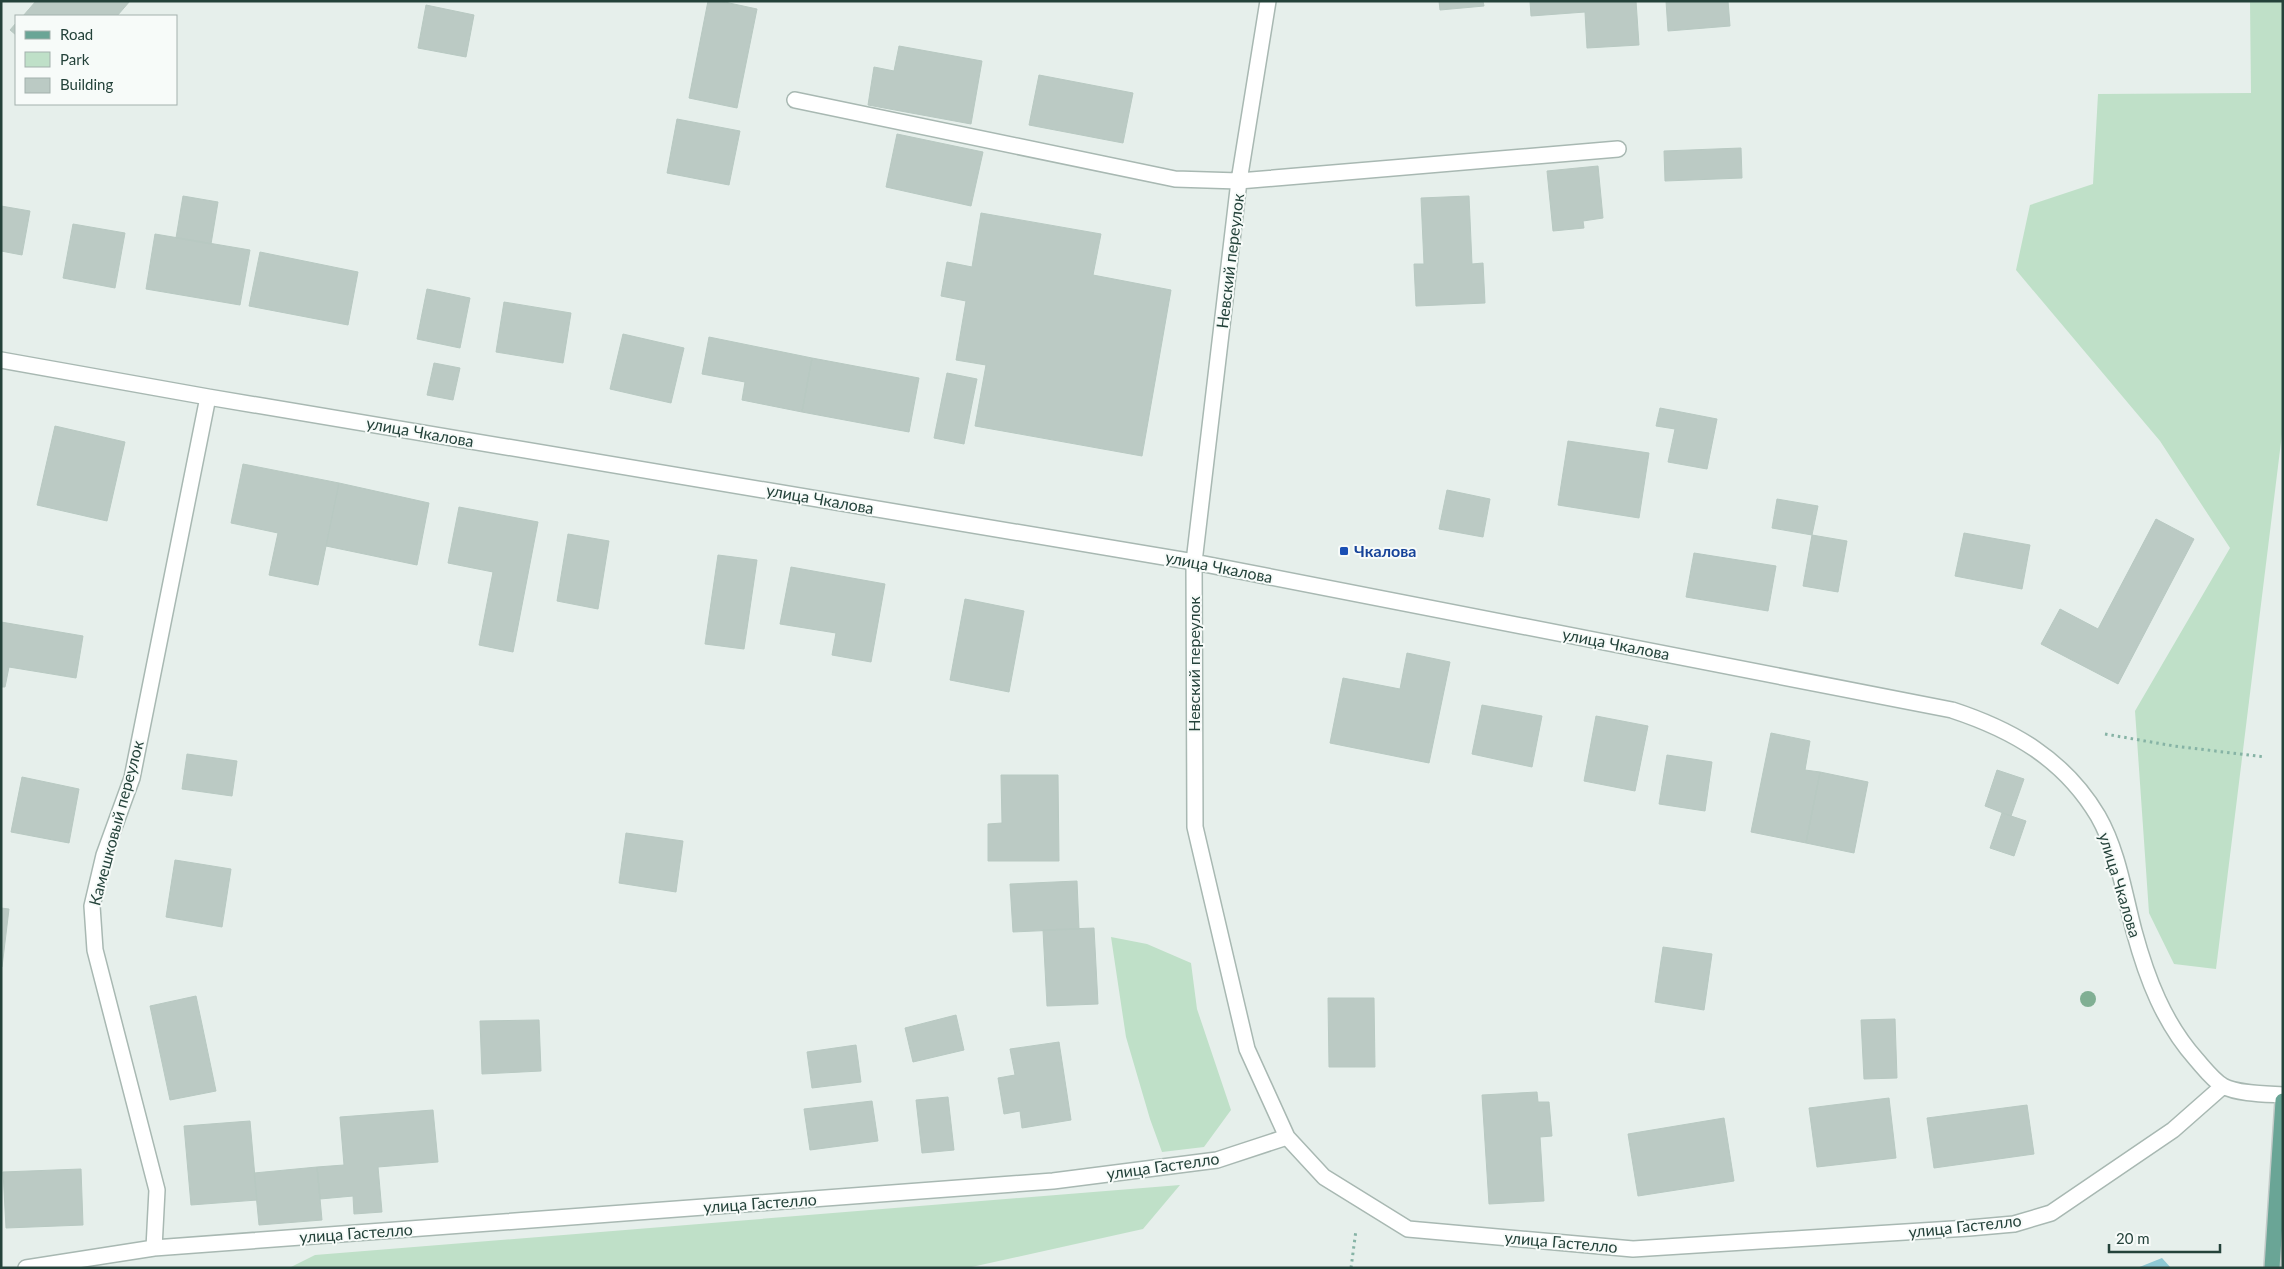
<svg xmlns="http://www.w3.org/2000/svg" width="2284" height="1269" viewBox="0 0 2284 1269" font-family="Lato,sans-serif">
<rect width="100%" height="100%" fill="#e6efeb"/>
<!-- green -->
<path fill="#bfe0c8" d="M2250,1H2283V426L2216,969L2174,964L2149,913L2135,711L2230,548L2160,441L2016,270L2030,205L2093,184L2098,94L2251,93Z
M1111,937L1147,944L1191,963L1197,1009L1231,1110L1204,1147L1162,1152L1150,1119L1126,1037Z
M1180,1185L1143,1229L967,1268H289L315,1255Z"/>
<!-- water -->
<path fill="#8ec9d4" d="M2162,1258L2171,1268H2137Z"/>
<!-- building -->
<path fill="#bbcac4" stroke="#b8c9c2" d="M36,1H130L117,16H23Z
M708,1H720L757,9L737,108L689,98Z
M1439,1H1483L1484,6L1440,10Z
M1530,1H1636L1639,45L1587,48L1585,12L1531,16Z
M1666,1H1728L1730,26L1668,31Z
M426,5L474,15L466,57L418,48Z
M16,23V35L10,30Z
M899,46L982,61L971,124L868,105L874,67L894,71Z
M1039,75L1133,93L1123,143L1029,125Z
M677,119L740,131L729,185L667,173Z
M897,134L983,152L971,206L886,187Z
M1741,148L1742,178L1665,181L1664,151Z
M1598,166L1603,218L1583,221L1584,228L1553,231L1547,171Z
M183,196L218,202L211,244L176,238Z
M1469,196L1472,264L1483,263L1485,303L1416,306L1414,264H1424L1421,198Z
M1,206L30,211L22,255L1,251Z
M981,213L1101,234L1093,275L1171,290L1142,456L975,426L986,365L956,360L966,301L941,296L947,262L972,267Z
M73,224L125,233L115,288L63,278Z
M155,234L250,250L240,305L146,289Z
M260,252L358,272L348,325L249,306Z
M427,289L470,298L460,348L417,339Z
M504,302L571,313L563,363L496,352Z
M623,334L684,348L671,403L610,389Z
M709,337L812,358L802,412L742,400L745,382L702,374Z
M812,358L919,378L909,432L802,412Z
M434,363L460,368L453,400L427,395Z
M947,373L977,379L964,444L934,438Z
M1660,408L1717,419L1707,469L1668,462L1675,429L1656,426Z
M55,426L125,442L107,521L37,505Z
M1568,441L1649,453L1639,518L1558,505Z
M243,464L339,483L318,585L269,575L278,533L231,523Z
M339,483L429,503L417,565L326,546Z
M1447,490L1490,499L1483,537L1439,529Z
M1777,499L1818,506L1812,535L1772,528Z
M459,507L538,522L513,652L479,645L493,572L448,563Z
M2156,519L2194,539L2118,684L2041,644L2060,609L2098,629Z
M1964,533L2030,545L2022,589L1955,576Z
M568,534L609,541L598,609L557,601Z
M1812,535L1847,541L1838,592L1803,586Z
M1694,553L1776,566L1768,611L1686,597Z
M718,555L757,560L744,649L705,644Z
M791,567L885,584L871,662L832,655L836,633L780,624Z
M965,599L1024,611L1009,692L950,680Z
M1,622L83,636L76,678L9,667L5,687H1Z
M1407,653L1450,662L1429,763L1330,743L1343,678L1400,689Z
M1482,705L1542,716L1532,767L1472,754Z
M1596,716L1648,726L1635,791L1584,781Z
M1771,733L1810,741L1805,770L1820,772L1806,843L1751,832Z
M187,754L237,761L232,796L182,789Z
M1667,755L1712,762L1705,811L1659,804Z
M1997,770L2024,779L2011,816L1985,806Z
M1820,772L1868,782L1854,853L1806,843Z
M1001,775H1058L1059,861H988V824L1002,823Z
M22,777L79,789L69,843L11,832Z
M2002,813L2026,821L2014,856L1990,848Z
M626,833L683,841L676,892L619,883Z
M175,860L231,869L222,927L166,917Z
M1077,881L1079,929L1013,932L1010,884Z
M1,908L9,909L2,967H1Z
M1094,928L1098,1004L1047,1006L1043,930Z
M1663,947L1712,954L1704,1010L1655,1002Z
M196,996L216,1091L170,1100L150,1006Z
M1328,998H1374L1375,1067H1329Z
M956,1015L964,1050L913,1062L905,1028Z
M1895,1019L1897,1078L1864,1079L1861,1020Z
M539,1020L541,1071L482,1074L480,1021Z
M1059,1042L1071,1120L1022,1128L1020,1111L1004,1114L998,1078L1015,1075L1010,1049Z
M856,1045L861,1082L812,1088L807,1052Z
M1537,1092L1538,1102H1549L1552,1136L1540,1137L1544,1201L1489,1204L1482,1095Z
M948,1097L954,1150L922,1153L916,1100Z
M1889,1098L1896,1158L1817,1167L1809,1108Z
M872,1101L878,1141L810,1150L804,1109Z
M2027,1105L2034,1154L1934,1168L1927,1118Z
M433,1110L438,1162L378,1167L382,1212L354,1214L353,1196L320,1199L317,1167L344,1165L340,1117Z
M1724,1118L1734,1181L1638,1196L1628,1134Z
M250,1121L257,1200L191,1205L184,1126Z
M317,1167L322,1220L259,1225L254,1173Z
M81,1169L83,1225L6,1228L3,1172Z"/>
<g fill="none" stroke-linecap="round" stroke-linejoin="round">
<!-- minor casing -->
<g stroke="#a8b8b2" stroke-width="18">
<path id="minor" d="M1268,1L1239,181L1194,562L1195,827L1247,1049L1287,1137
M795,100L1175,179L1239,181L1618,149
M1,360L208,397L1194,562L1952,710C2013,730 2064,759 2098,816C2118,851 2124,893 2134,931C2147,979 2164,1023 2196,1059C2204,1068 2213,1080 2223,1086C2238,1094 2266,1094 2283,1095
M154,1248L157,1190L95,950L92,906L104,855L132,778L208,397
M26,1268L154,1248L1053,1181L1217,1160L1287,1137L1324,1177L1408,1229L1633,1249L1969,1228L2014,1224L2051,1213L2173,1130L2223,1086"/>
</g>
<!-- major casing -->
<g stroke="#c2cac8" stroke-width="18">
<path id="major" d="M2272,1268L2283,1101"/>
</g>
<!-- path -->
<path stroke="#86b3a5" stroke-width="3" stroke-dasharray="2.5 4" stroke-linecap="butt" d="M2105,734L2174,746L2265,757
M1351,1268L1356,1230"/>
<!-- minor -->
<use href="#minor" stroke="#fff" stroke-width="15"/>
<!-- major -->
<use href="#major" stroke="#6aa596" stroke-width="15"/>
</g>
<!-- trees -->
<circle fill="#80af93" cx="2088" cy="999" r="8"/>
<!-- markers -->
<rect fill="#1a4fb4" stroke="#f7fbf9" stroke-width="2" x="1339" y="546" width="10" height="10" rx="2.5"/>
<g text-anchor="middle" stroke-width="4" stroke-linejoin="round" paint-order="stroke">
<!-- street labels -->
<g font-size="16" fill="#24423a" stroke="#f7fbf9">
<text transform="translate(1230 261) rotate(-83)" y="6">Невский переулок</text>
<text transform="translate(420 432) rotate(10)" y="6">улица Чкалова</text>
<text transform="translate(820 499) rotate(10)" y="6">улица Чкалова</text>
<text transform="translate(1219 567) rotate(11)" y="6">улица Чкалова</text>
<text transform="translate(1616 644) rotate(11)" y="6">улица Чкалова</text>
<text transform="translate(1194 664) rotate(-90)" y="6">Невский переулок</text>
<text transform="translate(116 823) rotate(-75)" y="6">Камешковый переулок</text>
<text transform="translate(2120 885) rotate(73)" y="6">улица Чкалова</text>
<text transform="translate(1163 1166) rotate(-8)" y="6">улица Гастелло</text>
<text transform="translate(760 1203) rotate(-4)" y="6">улица Гастелло</text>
<text transform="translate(1965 1226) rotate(-6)" y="6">улица Гастелло</text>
<text transform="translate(356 1233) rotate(-4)" y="6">улица Гастелло</text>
<text transform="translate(1561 1242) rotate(5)" y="6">улица Гастелло</text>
</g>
<!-- transit labels -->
<g font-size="16" font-weight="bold" fill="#164399" stroke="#f7fbf9" text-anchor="start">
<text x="1354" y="557">Чкалова</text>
</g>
</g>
<!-- border -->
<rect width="2284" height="1269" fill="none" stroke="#24423a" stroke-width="5"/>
<!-- legend -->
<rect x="15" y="15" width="162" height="90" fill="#f7fbf9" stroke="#a3b1ad"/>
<rect x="25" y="31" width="25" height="8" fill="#6aa596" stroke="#a3b1ad"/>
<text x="60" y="40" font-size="15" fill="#24423a">Road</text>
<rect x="25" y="52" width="25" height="15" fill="#bfe0c8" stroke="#a3b1ad"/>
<text x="60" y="65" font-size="15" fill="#24423a">Park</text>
<rect x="25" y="78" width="25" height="15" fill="#bbcac4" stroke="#a3b1ad"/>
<text x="60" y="90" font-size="15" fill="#24423a">Building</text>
<!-- scale -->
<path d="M2109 1244v8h111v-8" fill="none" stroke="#24423a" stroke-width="2.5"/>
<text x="2116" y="1244" font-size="15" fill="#24423a" stroke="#f7fbf9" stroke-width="4" paint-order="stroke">20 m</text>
</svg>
